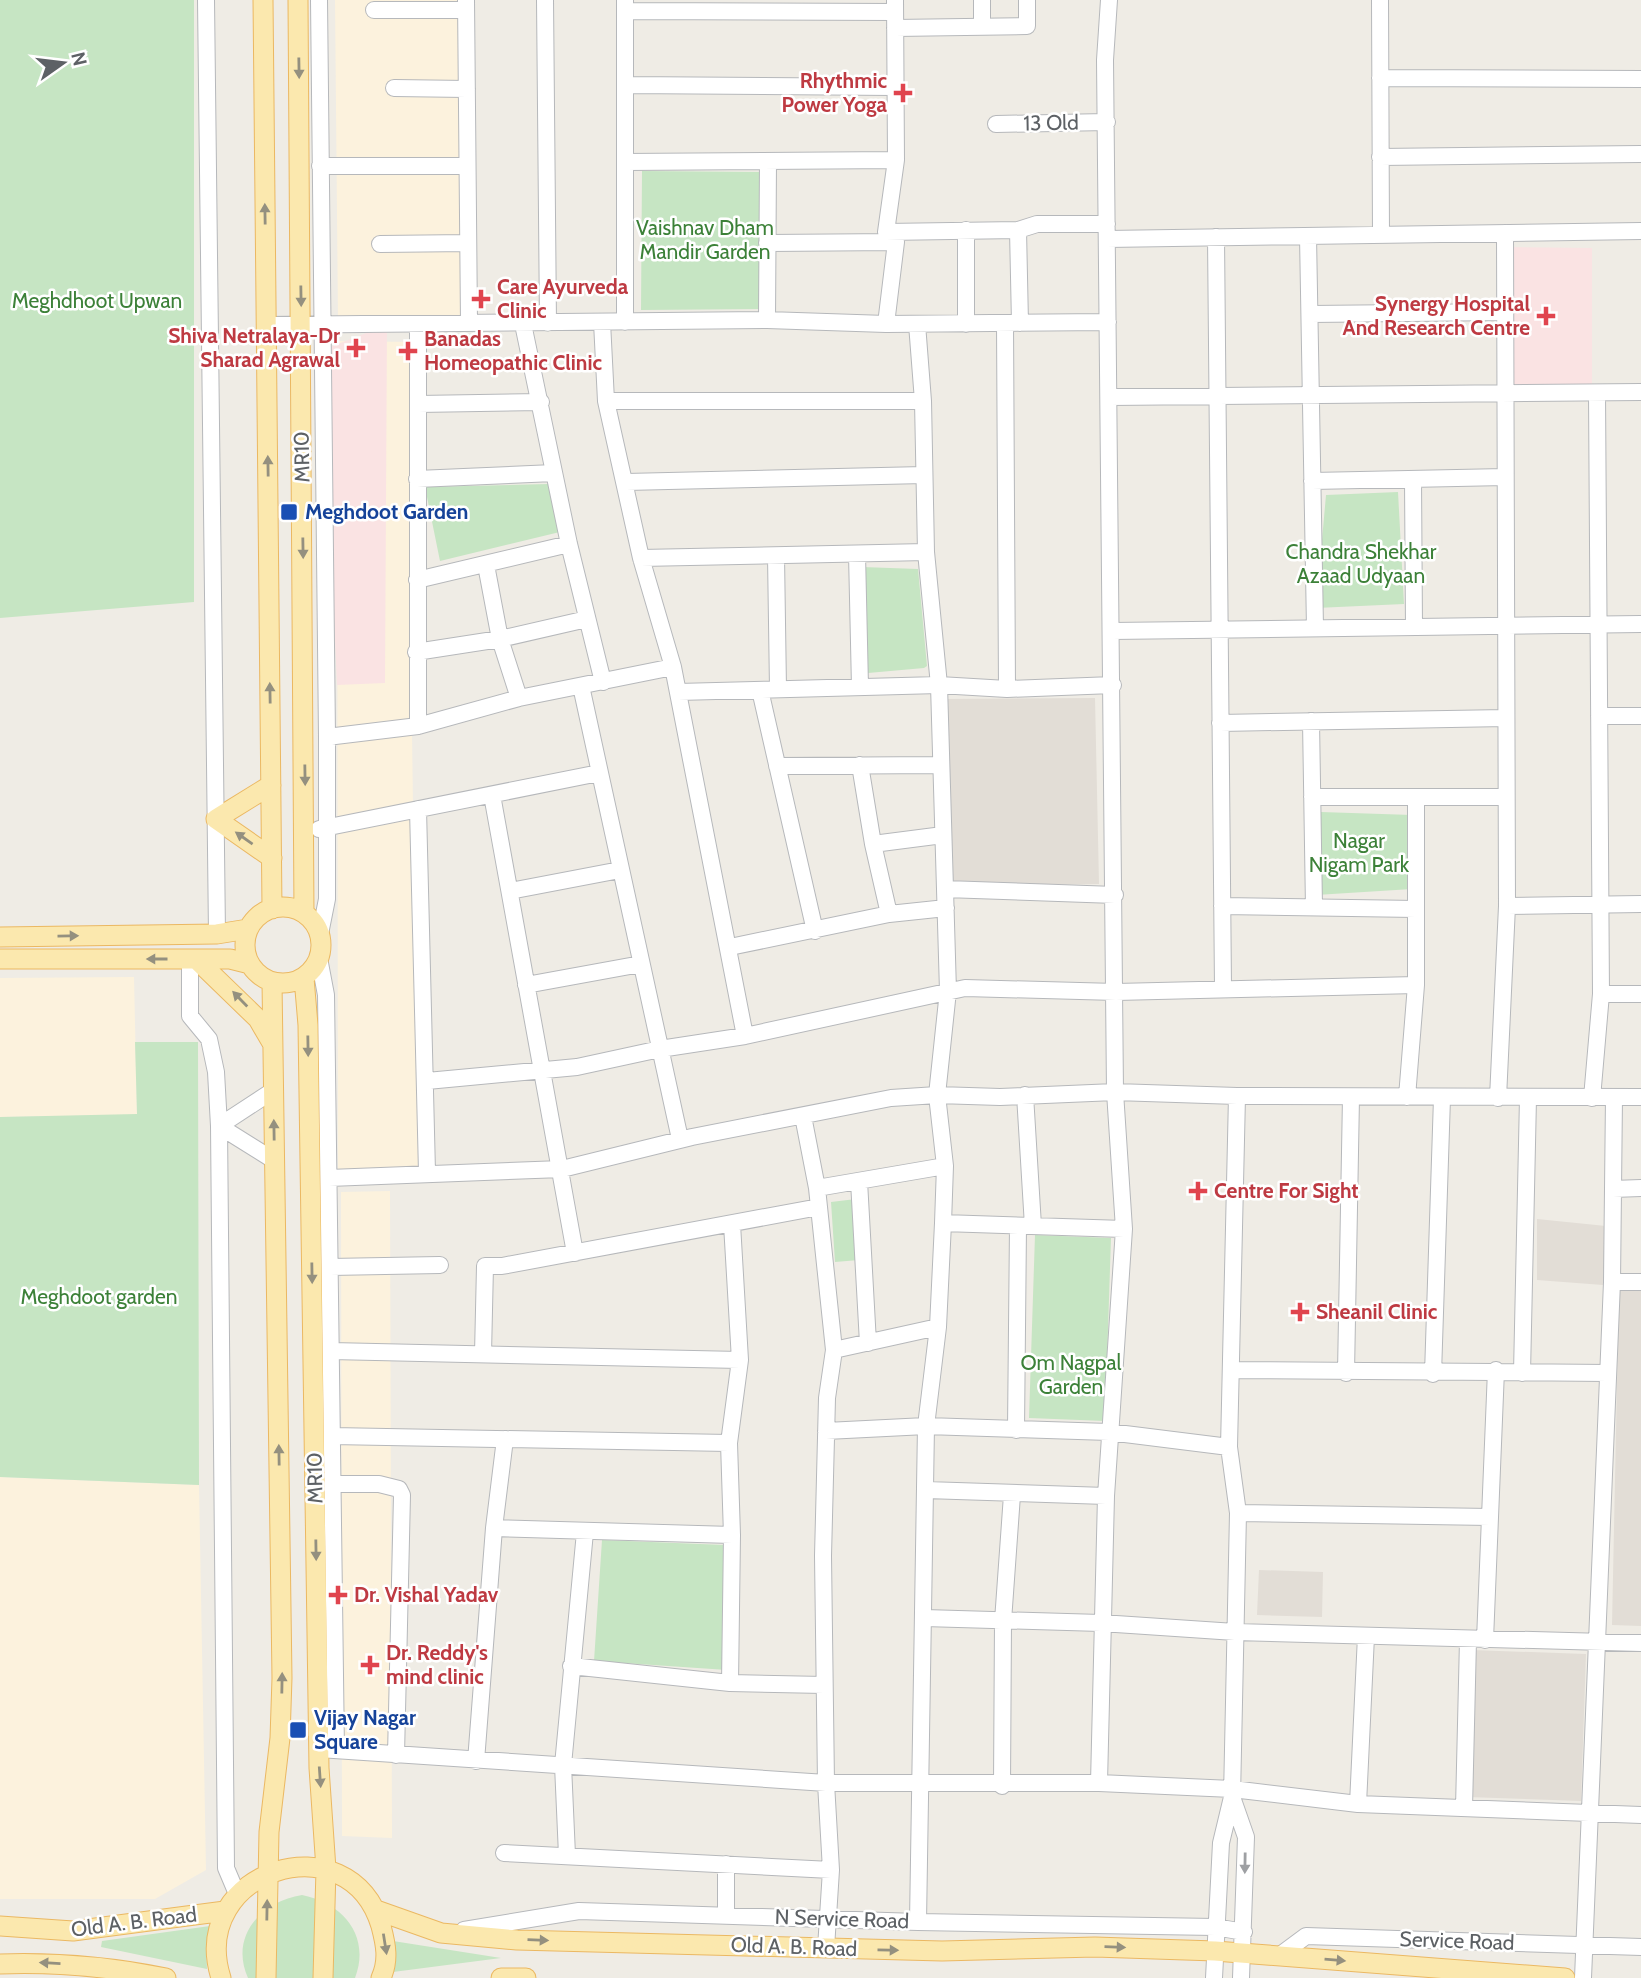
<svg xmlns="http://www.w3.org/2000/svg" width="1641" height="1978" viewBox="0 0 1641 1978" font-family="Cabin,sans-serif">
<rect width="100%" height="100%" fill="#efece5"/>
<!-- commercial -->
<path fill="#fcf2dd" d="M335,0H460L465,317L338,320Z
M337,341L414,342L412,733L418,1168L338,1173Z
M134,977L137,1115L0,1117V978Z
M390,1191L392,1838L342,1836L341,1192Z
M0,1477L199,1485L206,1870L155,1899H0Z"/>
<!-- education -->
<path fill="#e2ddd6" d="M1095,698L1099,884L949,886L943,699Z
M1537,1219L1606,1226L1603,1285L1537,1280Z
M1619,1287L1641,1288V1626L1612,1625Z
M1259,1570L1323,1572L1322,1617L1257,1615Z
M1472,1650L1586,1654L1581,1801L1467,1797Z"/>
<!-- medical -->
<path fill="#fae3e3" d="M1501,247L1592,248V385H1501Z
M387,325L385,683L337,685L322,350Z"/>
<!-- green -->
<path fill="#c6e5c3" d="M0,0H194V602L0,618Z
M642,171L768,172V309L641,310Z
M549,484L564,531L440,561L425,487Z
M1398,492L1404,604L1316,608L1326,495Z
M862,567L918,569L927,666L924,668L868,673Z
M1321,812L1412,815V889L1316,895Z
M135,1042H198L199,1485L0,1477V1117L137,1114Z
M856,1199L859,1260L835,1262L831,1202Z
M1035,1235L1111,1238L1105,1421L1029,1418Z
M602,1540L725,1545L727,1670L594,1661Z
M302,1895C343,1903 371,1936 355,1978H248C229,1936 262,1901 302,1895Z
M210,1926L206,1947L207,1969L101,1947L102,1941Z
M393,1941L501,1958L393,1972Z"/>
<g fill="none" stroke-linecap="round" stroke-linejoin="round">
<!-- minor casing -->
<g stroke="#b6b8bb" stroke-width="18">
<path id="minor" d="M206,0L217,934
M319,0L327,737V899L320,934
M466,0L469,323
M545,0L548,323
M625,0V322
M1380,0L1381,235
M374,10H466
M625,11L895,12
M982,27V0
M895,28L1027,26V0
M1380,78L1641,79
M625,85L895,87
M394,88L467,89
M996,124L1107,122
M1380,157L1641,154
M625,162L896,160
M320,166H467
M1018,230L1037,224H1107
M886,232L1018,230L1020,323
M1308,236L1315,628
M1216,237L1223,987
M1107,239L1641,231
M767,243L896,242
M380,244L468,243
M1310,314L1505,312
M767,320L768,161
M602,322L606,401L641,558L673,667L745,1036
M1005,323L1007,689
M523,324L569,544L603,682
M886,324L896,242L886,232L896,160L895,0
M917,324L923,401L926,552L939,685L948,991L937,1095L945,1166L943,1223L938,1327L926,1426L918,1922
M966,324V230
M266,325L767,320L886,324L1108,322
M1109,397L1641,392
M606,401H923
M418,404L541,402
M417,479L554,473
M1413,479L1414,627
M1312,481L1505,477
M626,482L924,475
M857,554L860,687
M776,556L778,689
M641,558L926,552
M486,565L500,639L519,698
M417,580L569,544
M1112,631L1641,624
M416,652L500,639L587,619
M581,686L680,1139
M760,690L815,931
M678,692L939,685L1007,689L1113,685
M1599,716H1641
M1311,721L1314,907
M1220,723L1506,718
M418,726V324
M327,737L418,726L519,698L673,667
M860,765L873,844L889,914
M777,766L941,765
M492,795L575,1253
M1312,797H1506
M418,809L427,1172
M319,829L599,773
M873,844L943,835
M945,889L1115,895
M510,891L620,870
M1222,906L1416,909
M1507,906L1641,904
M730,947L889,914L946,908
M319,958L326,995L336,1750
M190,959V1016L209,1039L216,1072L219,1126L226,1868L237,1894
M526,985L641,964
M1601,994H1641
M427,1081L577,1067L660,1049L745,1036L965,988L1116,992L1416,985
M274,1090L219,1126L275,1161
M1025,1095L1033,1226
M1407,1097L1416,985V797
M1498,1098L1507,906L1505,233
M1592,1098L1601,994L1597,393
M803,1116L817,1188L834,1350L827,1398L823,1556L826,1783L831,1870L826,1948
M329,1178L562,1169L692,1137L891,1098L937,1095L1000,1097L1115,1092L1237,1096L1641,1097
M859,1181L868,1343
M817,1188L945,1166
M1613,1189L1641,1188
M943,1223L1124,1229
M330,1267L440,1265
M1612,1282H1641
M834,1350L938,1327
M331,1351L740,1360
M483,1354L485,1266H502L819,1207
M1231,1370L1608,1373
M1346,1373L1351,1097
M1522,1373L1528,1098
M1433,1374L1442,1098
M1016,1430L1018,1226
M826,1431L926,1426L1109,1432L1229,1447
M332,1436L729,1443
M333,1484H379L399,1489L402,1495L396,1755
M926,1490L1106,1496
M1238,1513L1490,1517
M494,1528L732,1535
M924,1618L1101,1623L1235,1632L1641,1643
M1485,1640L1496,1370
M571,1666L730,1683L824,1685
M730,1683L732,1535L729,1443L740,1360L732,1224
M319,1749L826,1783H1099L1232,1789L1358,1804L1641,1815
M476,1761L494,1528L505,1439
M1099,1783L1106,1496L1124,1229L1115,1092L1105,60L1109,0
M1002,1786L1003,1621L1012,1495
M1232,1797L1246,1837L1241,1978
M1358,1804L1366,1636
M1464,1808L1468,1640
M504,1853L831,1870
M567,1855L563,1765L585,1532
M726,1915V1864
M464,1930L579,1911L918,1922L1215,1927L1244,1932
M1279,1956L1306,1936L1641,1947
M1214,1978L1221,1843L1232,1797L1238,1513L1229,1447L1237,1096
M1583,1978L1612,1282L1614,1097"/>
</g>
<!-- major casing -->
<g stroke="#ebb862" stroke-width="21">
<path id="major" d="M263,0L272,909
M298,0L304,913
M271,785L216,819L272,858
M245 945a38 38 0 1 1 76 0a38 38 0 1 1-76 0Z
M0,937L217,934L248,929
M0,959H230L250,964
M196,959L258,1019L272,1043
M304,978L308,1025L319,1768L326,1869L323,1978
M376,1910L441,1933L517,1940L942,1951L1095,1947L1215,1951L1565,1978
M0,1926L73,1931L225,1911
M0,1964C56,1962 111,1967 166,1978
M221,1978C187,1870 349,1819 381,1926C386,1945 389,1960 381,1978
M266,1978L269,1832L280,1738L282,1678L272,982
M501,1978H526"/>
</g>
<!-- minor -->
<use href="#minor" stroke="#fff" stroke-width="16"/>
<!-- major -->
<use href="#major" stroke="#fbe8ae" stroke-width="19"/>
</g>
<!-- one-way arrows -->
<defs><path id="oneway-solid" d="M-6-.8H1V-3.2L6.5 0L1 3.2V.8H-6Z" transform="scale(1.75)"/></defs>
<g fill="#94907f">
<use href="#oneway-solid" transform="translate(299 68) rotate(89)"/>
<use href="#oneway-solid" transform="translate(265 214) rotate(-91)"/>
<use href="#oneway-solid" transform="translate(301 296) rotate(89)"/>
<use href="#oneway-solid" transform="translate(268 466) rotate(-91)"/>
<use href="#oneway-solid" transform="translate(303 548) rotate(89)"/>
<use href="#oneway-solid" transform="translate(270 693) rotate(-91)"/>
<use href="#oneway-solid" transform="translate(305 775) rotate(89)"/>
<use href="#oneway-solid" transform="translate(244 838) rotate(-145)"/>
<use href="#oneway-solid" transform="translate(68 936) rotate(-1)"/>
<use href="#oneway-solid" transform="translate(157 959) rotate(-180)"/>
<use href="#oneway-solid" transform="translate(240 999) rotate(-134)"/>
<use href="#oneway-solid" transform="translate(308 1046) rotate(89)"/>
<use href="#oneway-solid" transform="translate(274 1130) rotate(-91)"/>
<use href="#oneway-solid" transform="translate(312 1273) rotate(89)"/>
<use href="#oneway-solid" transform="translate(279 1455) rotate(-91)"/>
<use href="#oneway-solid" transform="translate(316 1550) rotate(89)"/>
<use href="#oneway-solid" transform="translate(282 1683) rotate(-89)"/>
<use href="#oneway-solid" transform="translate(320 1777) rotate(86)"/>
<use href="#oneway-solid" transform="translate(267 1910) rotate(-89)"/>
<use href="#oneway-solid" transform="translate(538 1940) rotate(2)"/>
<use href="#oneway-solid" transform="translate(385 1944) rotate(81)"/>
<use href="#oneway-solid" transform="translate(1115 1947) rotate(2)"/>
<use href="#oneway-solid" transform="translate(888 1950) rotate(1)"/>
<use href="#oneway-solid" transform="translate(1335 1960) rotate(5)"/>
<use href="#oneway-solid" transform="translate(50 1963) rotate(-177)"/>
</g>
<use fill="#9ea0a3" href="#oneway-solid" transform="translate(1245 1863) rotate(91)"/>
<!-- markers -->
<g fill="#e0444e" stroke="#fff" stroke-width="2.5">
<path d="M899.5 82.5h7v7h7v7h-7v7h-7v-7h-7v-7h7z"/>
<path d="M477.5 288.5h7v7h7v7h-7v7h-7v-7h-7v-7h7z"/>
<path d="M1542.5 305.5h7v7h7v7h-7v7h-7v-7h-7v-7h7z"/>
<path d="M352.5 337.5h7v7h7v7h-7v7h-7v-7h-7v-7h7z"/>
<path d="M404.5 340.5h7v7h7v7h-7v7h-7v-7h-7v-7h7z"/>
<path d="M1194.5 1180.5h7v7h7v7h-7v7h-7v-7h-7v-7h7z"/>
<path d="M1296.5 1301.5h7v7h7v7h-7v7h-7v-7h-7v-7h7z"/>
<path d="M334.5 1584.5h7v7h7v7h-7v7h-7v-7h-7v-7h7z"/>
<path d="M366.5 1654.5h7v7h7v7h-7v7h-7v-7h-7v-7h7z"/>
</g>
<g fill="#1a4fb4" stroke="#fff" stroke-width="2.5">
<rect x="280" y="503" width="18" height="18" rx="3.5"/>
<rect x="289" y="1721" width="18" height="18" rx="3.5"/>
</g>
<g text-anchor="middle" stroke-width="5" stroke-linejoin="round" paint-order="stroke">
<!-- health labels -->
<g font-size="21" font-weight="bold" fill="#be3a42" stroke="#fff" text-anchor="start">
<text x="887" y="88" text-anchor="end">Rhythmic<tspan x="887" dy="24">Power Yoga</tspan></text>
<text x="497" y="294">Care Ayurveda<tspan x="497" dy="24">Clinic</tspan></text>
<text x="1530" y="311" text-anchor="end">Synergy Hospital<tspan x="1530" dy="24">And Research Centre</tspan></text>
<text x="340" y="343" text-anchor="end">Shiva Netralaya-Dr<tspan x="340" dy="24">Sharad Agrawal</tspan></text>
<text x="424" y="346">Banadas<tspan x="424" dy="24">Homeopathic Clinic</tspan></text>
<text x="1214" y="1198">Centre For Sight</text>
<text x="1316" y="1319">Sheanil Clinic</text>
<text x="354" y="1602">Dr. Vishal Yadav</text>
<text x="386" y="1660">Dr. Reddy's<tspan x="386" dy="24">mind clinic</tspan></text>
</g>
<!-- street labels -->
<g font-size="21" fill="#5d6165" stroke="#fff">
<text transform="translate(1051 123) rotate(-1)" y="7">13 Old</text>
<text transform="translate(302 457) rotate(-91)" y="7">MR10</text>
<text transform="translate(315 1478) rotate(-91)" y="7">MR10</text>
<text transform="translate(842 1919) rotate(2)" y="7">N Service Road</text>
<text transform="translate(134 1922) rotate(-7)" y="7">Old A. B. Road</text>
<text transform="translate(1457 1941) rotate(2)" y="7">Service Road</text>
<text transform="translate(794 1947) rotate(2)" y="7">Old A. B. Road</text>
</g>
<!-- park labels -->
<g font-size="21" fill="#3c8138" stroke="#fff">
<text x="705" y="235">Vaishnav Dham<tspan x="705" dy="24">Mandir Garden</tspan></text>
<text x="97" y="308">Meghdhoot Upwan</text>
<text x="1361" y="559">Chandra Shekhar<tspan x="1361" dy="24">Azaad Udyaan</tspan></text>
<text x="1359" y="848">Nagar<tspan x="1359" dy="24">Nigam Park</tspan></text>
<text x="99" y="1304">Meghdoot garden</text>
<text x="1071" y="1370">Om Nagpal<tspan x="1071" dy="24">Garden</tspan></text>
</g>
<!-- transit labels -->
<g font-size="21" font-weight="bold" fill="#164399" stroke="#fff" text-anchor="start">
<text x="305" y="519">Meghdoot Garden</text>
<text x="314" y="1725">Vijay Nagar<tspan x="314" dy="24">Square</tspan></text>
</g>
</g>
<!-- north arrow -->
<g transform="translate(63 63) rotate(76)" stroke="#ffffff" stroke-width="5" paint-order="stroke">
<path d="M0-5L12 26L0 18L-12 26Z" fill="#5d6165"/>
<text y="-10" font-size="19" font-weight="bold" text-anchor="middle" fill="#5d6165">N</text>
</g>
</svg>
